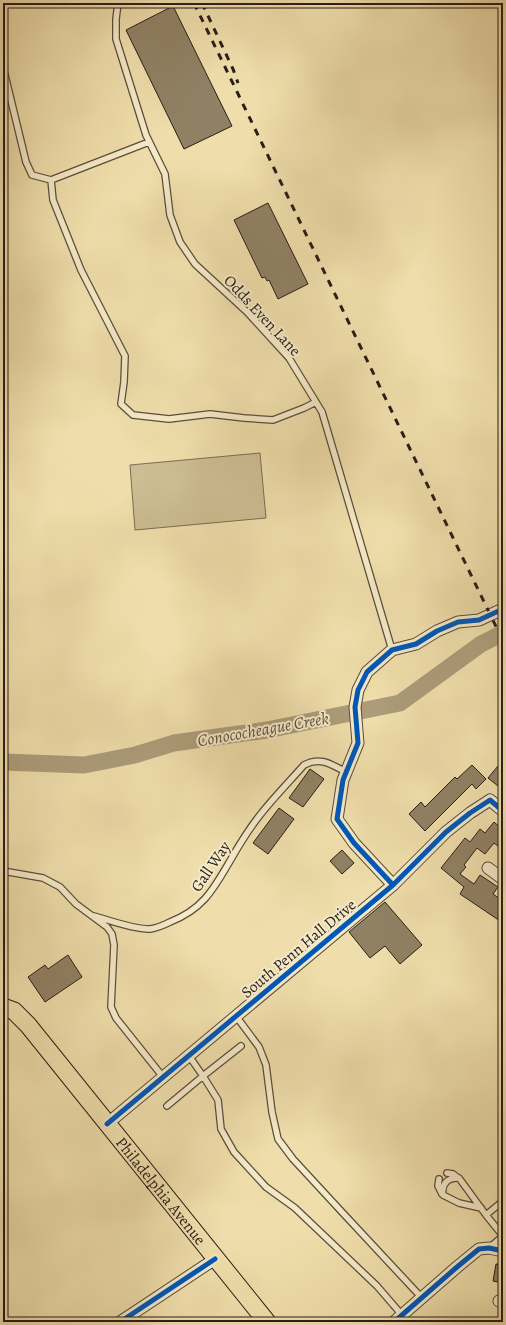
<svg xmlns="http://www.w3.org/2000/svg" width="506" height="1325" viewBox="0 0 506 1325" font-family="Alegreya,serif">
<rect width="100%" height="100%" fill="#efdeab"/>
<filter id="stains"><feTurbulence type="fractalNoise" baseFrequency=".005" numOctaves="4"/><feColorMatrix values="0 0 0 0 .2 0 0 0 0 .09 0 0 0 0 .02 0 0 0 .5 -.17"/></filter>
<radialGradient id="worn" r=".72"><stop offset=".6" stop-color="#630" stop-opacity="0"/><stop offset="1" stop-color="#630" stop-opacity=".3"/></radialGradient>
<!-- green -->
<path fill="#cdbd92" stroke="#7b6d55" d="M260,453L266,518L135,530L130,465Z"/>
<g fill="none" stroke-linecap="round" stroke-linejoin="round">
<!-- river -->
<path stroke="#ac9c79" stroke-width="17" d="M3,762L84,765L135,755L174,743L267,730L400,703L481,644L503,633"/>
</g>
<!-- building -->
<path fill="#908164" stroke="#291d18" d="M173,6L232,126L184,149L126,30Z
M268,203L308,284L278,299L269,280L267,281L265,277L262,278L234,220Z
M503,760V790L488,778Z
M472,765L486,779L476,789L472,784L425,831L409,814L421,802L425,807L455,777L457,779Z
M310,769L324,779L303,807L289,798Z
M279,808L294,819L268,854L253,843Z
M494,822L503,830V842L499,847L494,843L485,854L477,848L464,865L466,867L460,874L474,884L480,875L498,887L493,894L503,901V923L460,894L464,887L441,868L465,838L470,842L480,829L485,833Z
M342,850L354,863L342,874L330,861Z
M385,902L422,945L400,964L385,946L370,958L349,932Z
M68,955L82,977L45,1002L28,977L45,965L48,969Z
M496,1264L503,1265V1283L493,1281Z"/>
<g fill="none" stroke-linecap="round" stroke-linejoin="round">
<!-- service casing -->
<g stroke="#5a4d3d" stroke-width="8">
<path id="service" d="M118,3L116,19V39L146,135L165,174L170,215L180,242L195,264L247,312L289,358L322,412L392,650
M3,67L26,162L32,175L51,180L149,142
M51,180L53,200L81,270L125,356L124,382L121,404L133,415L169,419L210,414L244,418L273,420L304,408L316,402
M3,871L43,878L60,887L76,904L107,927L112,934L114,945L111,1007L116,1018L163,1077
M94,916C108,920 136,930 150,929C157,928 164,925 170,922C203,909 213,890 230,861C239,845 249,829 260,815C274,797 290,781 304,765C321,756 332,765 346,772
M236,1016L259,1047L266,1065L272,1112L278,1139L293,1159L341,1211L422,1298
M189,1056L203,1076L218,1100L221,1129L234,1152L266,1187L295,1208L377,1286L402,1315
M167,1106L203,1076L241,1046
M447,1173L453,1174L458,1178
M439,1179L438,1186L442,1194
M481,1208L459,1203L443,1195C441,1184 448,1177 459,1178L486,1215
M503,1236L486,1215L503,1201
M489,1248L503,1236"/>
</g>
<!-- minor casing -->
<g stroke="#5a4d3d" stroke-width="13">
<path id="minor" d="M488,868L503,879
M393,885L354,843L337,819L343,780L358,743L355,707L358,690L367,672L392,650L416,644L437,631L458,622L479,620L503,609
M107,1124L393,885L446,832L470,813L490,800L503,811
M499,1301L503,1303
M120,1322L215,1259
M394,1322L457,1267L479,1249L489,1248L503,1251"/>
</g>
<!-- primary casing -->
<g stroke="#291d18" stroke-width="19">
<g id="primary">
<path id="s1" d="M3,1007L14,1011L28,1025L267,1322"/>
</g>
</g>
<!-- service -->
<use href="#service" stroke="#f5eac8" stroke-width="5.5"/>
<!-- minor -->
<use href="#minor" stroke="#f5eac8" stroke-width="11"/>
<!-- primary -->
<use href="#primary" stroke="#efdeab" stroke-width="17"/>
<!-- rail -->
<path stroke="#291d18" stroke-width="3" stroke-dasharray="7 7" stroke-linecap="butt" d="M194,3L503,641
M202,3L233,69L238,83"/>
<!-- cycleway casing -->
<g stroke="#f5eac8" stroke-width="8">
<path id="cycleway" d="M393,885L354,843L337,819L343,780L358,743L355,707L358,690L367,672L392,650L416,644L437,631L458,622L479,620L503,609
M107,1124L393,885L446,832L470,813L490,800L503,811
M120,1322L215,1259
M394,1322L457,1267L479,1249L489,1248L503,1251"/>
</g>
<!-- cycleway -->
<use href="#cycleway" stroke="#0057b8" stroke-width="5"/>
</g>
<g text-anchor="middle" stroke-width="4" stroke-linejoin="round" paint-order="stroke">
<!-- street labels -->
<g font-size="16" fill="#291d18" stroke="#f5eac8">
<text transform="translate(263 315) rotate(47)" y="6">Odds Even Lane</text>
<text transform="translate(210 866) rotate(-56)" y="6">Gall Way</text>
<text transform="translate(298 948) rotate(-40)" y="6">South Penn Hall Drive</text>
<text dy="6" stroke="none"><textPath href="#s1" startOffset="244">Philadelphia Avenue</textPath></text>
</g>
<!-- water labels -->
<g font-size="17" font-style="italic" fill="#5d503f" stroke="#f5eac8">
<text transform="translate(263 729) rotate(-10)" y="6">Conococheague Creek</text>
</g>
</g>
<!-- margin -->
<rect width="506" height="1325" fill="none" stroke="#efdeab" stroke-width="16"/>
<rect x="4" y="4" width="498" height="1317" fill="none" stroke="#291d18" stroke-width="2"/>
<rect x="8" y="8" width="490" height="1309" fill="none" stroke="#291d18"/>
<rect width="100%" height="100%" filter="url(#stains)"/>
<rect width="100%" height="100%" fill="url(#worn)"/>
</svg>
